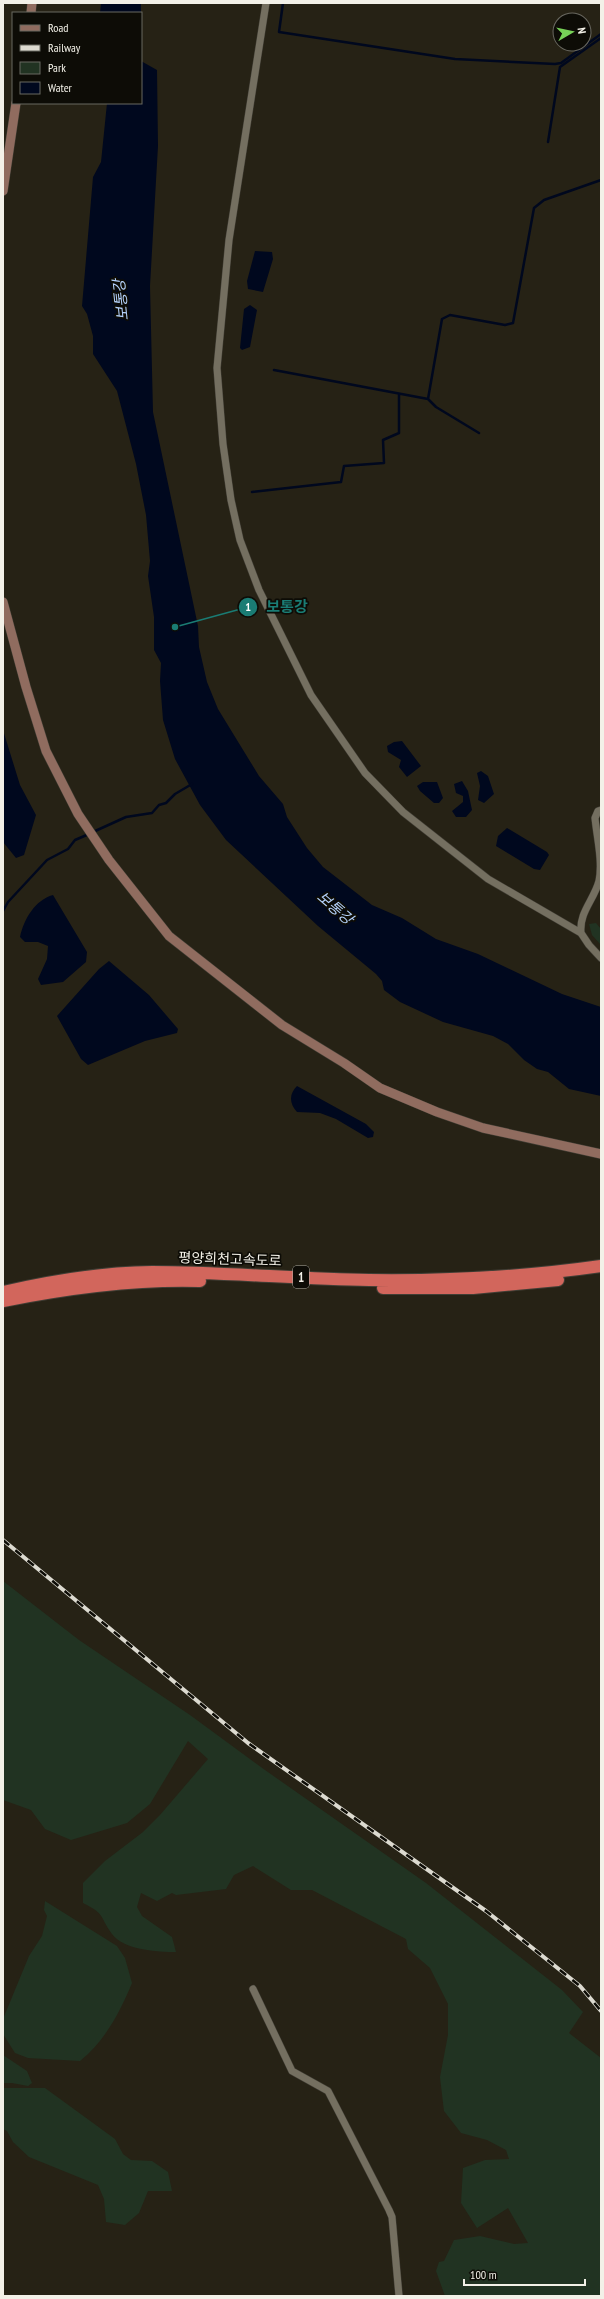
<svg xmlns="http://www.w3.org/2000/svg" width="604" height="2299" viewBox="0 0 604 2299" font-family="'PT Sans Narrow','Noto Sans KR',sans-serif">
<rect width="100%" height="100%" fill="#262215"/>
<!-- green -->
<path fill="#213322" d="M596,923L601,929V945L592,935L589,924Z
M3,1581L79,1640L190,1715L265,1770L426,1883L562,1990L583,2012L569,2033L601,2058V2296H445L436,2271L439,2262L444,2261L454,2240L480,2236L514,2244L528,2243L508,2208L477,2228L461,2203L463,2168L485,2160L509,2159L506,2150L487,2140L461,2133L444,2111L440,2077L448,2035V2004L430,1968L408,1949L406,1939L312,1890H291L253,1866L234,1875L226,1889L176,1895L172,1893L157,1901L141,1893L137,1907L142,1916L172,1937L176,1952C158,1952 123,1950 112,1934C98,1914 106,1915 83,1903V1883L105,1861L143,1832L160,1815L208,1759L188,1741L150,1804L127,1823L71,1840L45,1829L31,1810L3,1800Z
M45,1901L117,1946L125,1958L132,1983C120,2012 105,2041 80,2061L28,2058L15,2053L3,2034V2019L29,1956L42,1936L47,1916L44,1910Z
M3,2055L27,2071L32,2083L28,2086L12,2083H3Z
M3,2088H45L115,2139L123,2154L131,2160L152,2161L168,2172L172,2191H148L139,2213L125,2225L106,2222L104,2199L98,2185L29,2157L13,2142L7,2131L3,2129Z"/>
<!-- water -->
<path fill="#00081e" d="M101,3H141V13H100Z
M141,61L157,70L158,146L150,286L153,412L198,626L199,647L207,682L218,709L259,776L283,804L287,817L307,848L323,867L372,905L402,918L436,939L478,954L562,994L601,1007V1096L569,1089L548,1072L537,1069L524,1060L508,1044L493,1036L443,1022L400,1002L384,990L382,981L376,974L318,926L226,840L200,805L175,759L163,720L160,681L161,663L154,650V617L148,576L150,561L146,515L136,464L117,391L93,354V336L87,314L82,306L93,177L101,162L107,103H141Z
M255,251L272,252L273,259L263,292L248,289L247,281Z
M250,305L257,310L250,347L242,350L240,348L244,309Z
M3,730L20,785L36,815L24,855L16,858L3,842Z
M402,741L421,766L407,777L399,767L401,760L388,752L387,746L394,742Z
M481,771L488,776L494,794L484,803L478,800L480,786L477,773Z
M462,781L468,791L472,810L466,817H456L452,811L463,802V796L456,793L454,784Z
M423,782H437L443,798L439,803H434L420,791L417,786Z
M507,828L547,852L549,855L540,870L534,869L496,846L498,836Z
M53,895L87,952L86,962L63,982L41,985L38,979L47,959L48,946L38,942H25L20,937C24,919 35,900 53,895Z
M109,961L149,995L178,1029L177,1033L145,1041L88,1065L81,1059L57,1016L99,969Z
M297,1086L366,1124L374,1132L373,1137L368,1138L336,1119L320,1113L297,1112C289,1103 289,1094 297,1086Z"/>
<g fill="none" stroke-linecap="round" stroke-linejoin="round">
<!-- stream -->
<path stroke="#00081e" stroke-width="2.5" d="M283,3L279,32L455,59L555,64L561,63L601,34
M548,142L560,67L601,38
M274,370L428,399L442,319L450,315L505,325L513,323L534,208L544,200L601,180
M428,399L436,407L479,433
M252,492L341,482L344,466L384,463L383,440L399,433V394
M93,832L126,817L152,813L159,805L166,803L175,794L192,784
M3,911L8,902L47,860L68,849L75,840L89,834"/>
<!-- street casing -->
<g stroke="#413e35" stroke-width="8">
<path id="street" d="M266,3L229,240L217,368L223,444L231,500L240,540L259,590L311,695L365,773L403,812L488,879L581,933L589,945L601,958
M581,933C579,912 594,900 599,881C603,862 597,838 595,818L598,811L601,810
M253,1989L292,2071L328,2091L389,2210L392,2217L399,2296"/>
</g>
<!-- secondary casing -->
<g stroke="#413e35" stroke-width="10">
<path id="secondary" d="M31,13L32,3
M3,191L16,103
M3,602L26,687L46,751L78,814L109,860L169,936L282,1025L344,1063L380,1088L437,1112L483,1128L601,1154"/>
</g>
<!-- highway casing -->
<g stroke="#413e35" stroke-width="14">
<path id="highway" d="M383,1288H473L558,1280
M3,1292C52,1281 102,1272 152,1272C225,1272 297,1279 369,1280C447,1281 524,1277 601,1266
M3,1301C68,1288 134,1279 200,1281"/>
</g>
<!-- street -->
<use href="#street" stroke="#746f60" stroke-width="7"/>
<!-- secondary -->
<use href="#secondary" stroke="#906c5f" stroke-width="9"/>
<!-- highway -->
<use href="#highway" stroke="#d2665c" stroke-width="12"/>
<!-- rail casing -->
<g stroke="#dcdad0" stroke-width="4">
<path id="rail" d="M3,1540L248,1743L486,1911L580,1986L601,2011"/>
</g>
<!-- rail -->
<use href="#rail" stroke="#0d0c06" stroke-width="2.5" stroke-dasharray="8" stroke-linecap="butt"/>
</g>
<g text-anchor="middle" stroke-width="3.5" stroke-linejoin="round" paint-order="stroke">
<!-- shield labels -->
<rect fill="#0d0c06" stroke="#aeaca4" stroke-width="1" x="293" y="1266" width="16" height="22" rx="3"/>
<g font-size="13" font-weight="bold" fill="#f3f1e8">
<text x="301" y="1282">1</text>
</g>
<!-- street labels -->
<g font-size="14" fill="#f3f1e8" stroke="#0d0c06">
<text transform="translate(230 1259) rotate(2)" y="5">평양희천고속도로</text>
</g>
<!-- water labels -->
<g font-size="15" font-style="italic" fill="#b4d1fb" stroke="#0d0c06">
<text transform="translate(121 300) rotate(-96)" y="5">보통강</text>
<text transform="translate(335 908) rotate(41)" y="5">보통강</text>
</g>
</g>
<!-- callouts -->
<path fill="none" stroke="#1a7c74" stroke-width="1.5" d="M175 627L248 607"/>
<g fill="#1a7c74" stroke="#0d0c06" stroke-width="1.5">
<circle cx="175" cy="627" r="4"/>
<circle cx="248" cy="607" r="10"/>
</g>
<g font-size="12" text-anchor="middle" font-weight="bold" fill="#fff">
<text x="248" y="611">1</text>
</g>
<g font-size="15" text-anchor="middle" font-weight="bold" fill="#1a7c74" stroke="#0d0c06" stroke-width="3.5" stroke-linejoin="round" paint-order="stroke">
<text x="287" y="612">보통강</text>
</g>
<!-- border -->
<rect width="604" height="2299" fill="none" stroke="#f3f1e8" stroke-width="8"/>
<!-- legend -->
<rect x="12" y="12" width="130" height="92" fill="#0d0c06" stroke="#696860"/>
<rect x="20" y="25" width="20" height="6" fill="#906c5f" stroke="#696860"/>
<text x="48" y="32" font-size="12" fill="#f3f1e8">Road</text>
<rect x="20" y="45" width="20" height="6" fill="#dcdad0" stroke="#696860"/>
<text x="48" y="52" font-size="12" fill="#f3f1e8">Railway</text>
<rect x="20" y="62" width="20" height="12" fill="#213322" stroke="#696860"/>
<text x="48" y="72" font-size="12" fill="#f3f1e8">Park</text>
<rect x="20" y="82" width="20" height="12" fill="#00081e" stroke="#696860"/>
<text x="48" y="92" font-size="12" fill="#f3f1e8">Water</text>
<!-- north arrow -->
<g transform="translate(572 32) rotate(81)"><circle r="19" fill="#0d0c06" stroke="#696860"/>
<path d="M0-3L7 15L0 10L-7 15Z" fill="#78d258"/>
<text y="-6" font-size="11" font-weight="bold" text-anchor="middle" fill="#f3f1e8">N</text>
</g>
<!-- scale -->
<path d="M464 2279v6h121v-6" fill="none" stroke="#f3f1e8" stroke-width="2"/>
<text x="470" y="2279" font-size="12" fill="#f3f1e8" stroke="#0d0c06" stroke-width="3" paint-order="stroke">100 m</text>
</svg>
